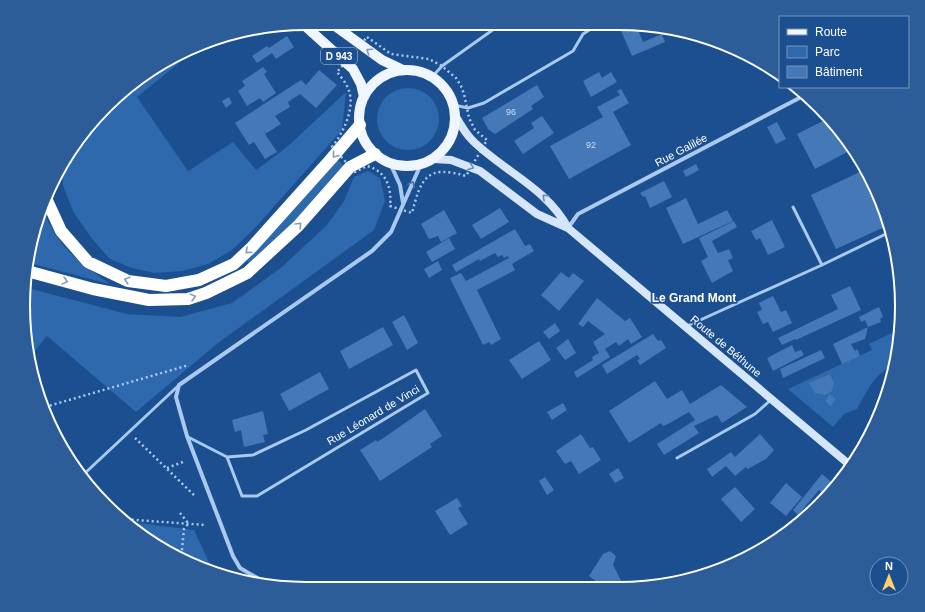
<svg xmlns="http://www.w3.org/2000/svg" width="925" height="612" viewBox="0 0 925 612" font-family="Arial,sans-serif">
<rect width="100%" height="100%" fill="#1b4f8f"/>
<!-- green -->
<path fill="#2e69ad" d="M201,45L137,97L188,171L233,142L256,170L287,147L346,92L342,130L254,229L232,250L208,264L182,271L154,273L132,268L110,259L93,240L74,213L63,186L62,168L82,134L149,71Z
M377 119a31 31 0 1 1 62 0a31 31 0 1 1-62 0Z
M338,160L345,167L299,219L249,263L247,261Z
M368,171L380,178L385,201L374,230L218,343L136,412L47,336L32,354L28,351L24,287L127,314L180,317L232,303L282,267L327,225L344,201L354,177Z
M42,207C57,247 76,260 110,284L29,263Z
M900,329V343L894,366C875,371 866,394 857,409L844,414L833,427L788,389L872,350L869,344Z
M122,521L194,530L212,569L181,560Z"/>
<!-- building -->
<path fill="#4478b7" d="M622,25H636L643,42L662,34L665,42L632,56L619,26Z
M287,36L294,47L276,59L272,53L257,63L252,56L267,46L269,48Z
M263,67L267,72L264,74L276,93L263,102L260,98L247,106L238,91L245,86L242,81Z
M319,70L337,85L316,108L300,94L288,102L290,107L275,116L281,124L265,134L277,152L265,159L254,142L249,145L235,123L301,80L306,85Z
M599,72L602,78L611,72L617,82L591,97L583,81Z
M537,85L544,97L531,106L533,109L495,134L488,129L482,118Z
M621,89L629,103L613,112L631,145L569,179L550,146L603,117L597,107L620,95L617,91Z
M229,97L232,103L226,108L222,101Z
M542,116L554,133L523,154L514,141L534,128L531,123Z
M829,118L844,134L853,149L815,169L797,134Z
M777,122L786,139L776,144L767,127Z
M696,164L699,170L686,177L683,171Z
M866,169L873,181L889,225L836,249L811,195Z
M664,181L672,197L650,208L645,196L643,197L640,193Z
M686,198L698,224L727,210L733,221L683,244L666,208Z
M500,208L509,222L481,239L472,225Z
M444,210L457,233L441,242L438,236L429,239L421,224Z
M772,220L785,247L768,255L760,238L756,240L751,231Z
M734,221L737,227L712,241L718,253L729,249L733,258L728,260L733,271L712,283L701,261L708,257L699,238Z
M515,229L525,246L530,244L534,251L512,264L515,270L477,290L501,339L491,345L489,342L483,345L450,278L461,273L466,281L509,258L508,256L504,258L502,255L498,257L495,253L480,261L479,259L456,272L452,265Z
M449,238L455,249L432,262L426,252Z
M438,261L442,270L429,278L424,269Z
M561,272L569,278L573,273L584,281L559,311L541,295Z
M850,286L861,310L796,340L795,339L782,345L778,338L838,309L831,295Z
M773,296L781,312L786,310L792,323L773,332L768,322L763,324L757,312L762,310L759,303Z
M597,298L625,321L630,318L642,337L631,344L628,339L619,346L616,342L605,349L610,357L577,378L574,372L593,360L592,357L599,353L593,342L605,334L588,321L583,327L578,324Z
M879,307L883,317L880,319L881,322L868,327L865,320L861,322L859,317Z
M404,315L418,343L407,350L392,322Z
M555,323L560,331L549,339L543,332Z
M383,327L393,345L349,369L340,351Z
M868,327L865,339L851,344L855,351L857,349L860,356L842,364L833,344Z
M653,334L658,341L661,340L666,348L640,365L637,360L640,359L637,355L607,374L602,365Z
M568,339L576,353L565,360L556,348Z
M539,341L551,360L522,379L509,360Z
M792,345L795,352L801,350L804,355L773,371L767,358Z
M821,350L825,358L783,378L780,369Z
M320,372L329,389L289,411L280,394Z
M830,374L834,383L832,391L825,395L815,393L809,383Z
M655,381L667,399L682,390L690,404L721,385L747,407L722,423L717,415L694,426L699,433L664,455L657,444L695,420L689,412L668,424L663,426L661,423L629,443L609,411Z
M830,394L836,399L831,406L825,401Z
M879,398L886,400L880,413L874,411Z
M563,403L567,410L552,420L547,412Z
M425,409L442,436L430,444L432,447L380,481L360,450L376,440L377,442L382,439Z
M263,411L268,434L263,435L265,442L244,447L241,430L235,432L232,420Z
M581,434L590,448L593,447L601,460L579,474L571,461L565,464L556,451Z
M760,434L774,450L766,459L748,469L746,467L735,476L726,466L712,477L707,469L731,452L735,457Z
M618,468L624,478L615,483L609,474Z
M822,474L836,486L827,497L819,490L798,515L793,510Z
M545,477L554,490L547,495L539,481Z
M786,483L802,497L786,516L770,503Z
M735,487L755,509L741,522L721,499Z
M457,498L462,506L458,508L468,524L450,535L435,511Z
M823,499L824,500L806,517L802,511Z
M610,551L616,556L613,565L625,588H605L589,576L603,554Z"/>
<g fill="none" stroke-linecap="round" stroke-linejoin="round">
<!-- path -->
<path stroke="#a9c9ee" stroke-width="2.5" stroke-dasharray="2 3" stroke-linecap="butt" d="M367,37L391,54L429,59L442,66L456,78L461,86L464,94L469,118L475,130L487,140L466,176C426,164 421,179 412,213L390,206C392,187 386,171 367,166L355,172L332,147C343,133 355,109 349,91C347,84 341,77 337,72Z
M45,407L189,365
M135,438L196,497
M167,468L183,462
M119,513L126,519L135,520L206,525
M180,513L188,523
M181,560L184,529L188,524"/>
<!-- lane -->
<path stroke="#a9c9ee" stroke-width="3" d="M432,77L442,66L501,24
M454,105L468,108L484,103L573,51L583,34L597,25
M822,265L892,231
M687,326L822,265L793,207
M188,437L227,457L253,455L306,430L416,370L428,393L257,496H242L227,457
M677,458L755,414L772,399
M83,475L178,386"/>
<!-- street -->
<path stroke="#a9c9ee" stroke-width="4" d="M390,163L400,185L403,203
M568,228L578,214L807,94
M273,587L240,568L233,556L187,436L176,397L179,385L372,251L391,232L421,164"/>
<!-- secondary -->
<path stroke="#d6e6fa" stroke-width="8" d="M455,115C460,124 465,133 472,140C503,171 547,188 568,228
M433,159L451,160L480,171L537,214L568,228L851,466"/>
<!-- primary -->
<path stroke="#f0f6ff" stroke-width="10" d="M331,23L382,60L403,70
M303,24L353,69L361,84L364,97
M359 118a48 48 0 1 1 96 0a48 48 0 1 1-96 0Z"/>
<!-- highway -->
<path stroke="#fff" stroke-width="12" d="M45,196L61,231L88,262L128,281L166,286L199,280L234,264L252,247L331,159L360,125
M27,271L93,289L149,300L188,299L206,293L247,273L298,226L350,167L375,154"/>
</g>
<!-- one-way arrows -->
<defs><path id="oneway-chevron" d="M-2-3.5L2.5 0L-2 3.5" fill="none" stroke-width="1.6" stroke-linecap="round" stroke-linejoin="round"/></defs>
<use stroke="#7b9ac1" href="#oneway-chevron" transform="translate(369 51) rotate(-146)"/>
<g stroke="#829ec1">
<use href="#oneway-chevron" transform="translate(335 155) rotate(130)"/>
<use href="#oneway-chevron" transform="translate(299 225) rotate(-46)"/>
<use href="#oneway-chevron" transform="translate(248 251) rotate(138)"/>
<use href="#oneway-chevron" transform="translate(127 280) rotate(-163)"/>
<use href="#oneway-chevron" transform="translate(65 281) rotate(15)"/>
<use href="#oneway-chevron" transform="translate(193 297) rotate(-15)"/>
</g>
<g stroke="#668bba">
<use href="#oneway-chevron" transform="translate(471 167) rotate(22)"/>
<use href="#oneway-chevron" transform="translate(545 197) rotate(-137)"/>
</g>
<use stroke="#4674ac" href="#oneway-chevron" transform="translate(412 184) rotate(-64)"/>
<g text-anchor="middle" stroke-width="3.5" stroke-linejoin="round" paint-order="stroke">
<!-- number labels -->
<g font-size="9" fill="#d0dded">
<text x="511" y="115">96</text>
<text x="591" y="148">92</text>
</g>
<!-- shield labels -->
<rect fill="#1b4f8f" stroke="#bbcadd" stroke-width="1" x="321" y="48" width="36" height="16" rx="3"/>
<g font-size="10" font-weight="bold" fill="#fff">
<text x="339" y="60">D 943</text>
</g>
<!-- street labels -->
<g font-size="11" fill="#fff" stroke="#1b4f8f">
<text transform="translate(681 150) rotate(-28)" y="4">Rue Galilée</text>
<text transform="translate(726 346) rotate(40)" y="4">Route de Béthune</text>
<text transform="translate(373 415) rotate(-31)" y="4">Rue Léonard de Vinci</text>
</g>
<!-- neighbourhood labels -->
<g font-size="12" font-weight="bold" fill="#fff" stroke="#1b4f8f">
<text x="694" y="302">Le Grand Mont</text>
</g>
</g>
<!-- crop -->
<path d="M0 0H925V612H0ZM306 30H619A276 276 0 0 1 895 306V306A276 276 0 0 1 619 582H306A276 276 0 0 1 30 306V306A276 276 0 0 1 306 30Z" fill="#2d5d98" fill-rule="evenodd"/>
<path fill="none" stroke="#fff" stroke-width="2" d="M306 30H619A276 276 0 0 1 895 306V306A276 276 0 0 1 619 582H306A276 276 0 0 1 30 306V306A276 276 0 0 1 306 30Z"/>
<!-- legend -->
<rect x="779" y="16" width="130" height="72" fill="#1b4f8f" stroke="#7695bc"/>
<rect x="787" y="29" width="20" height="6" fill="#f0f6ff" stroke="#7695bc"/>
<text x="815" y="36" font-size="12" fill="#ffffff">Route</text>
<rect x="787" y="46" width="20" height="12" fill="#2e69ad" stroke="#7695bc"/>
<text x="815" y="56" font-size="12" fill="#ffffff">Parc</text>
<rect x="787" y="66" width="20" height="12" fill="#4478b7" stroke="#7695bc"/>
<text x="815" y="76" font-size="12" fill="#ffffff">Bâtiment</text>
<!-- north arrow -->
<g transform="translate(889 576)"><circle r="19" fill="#1b4f8f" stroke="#7695bc"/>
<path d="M0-3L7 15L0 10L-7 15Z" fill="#ffd166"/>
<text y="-6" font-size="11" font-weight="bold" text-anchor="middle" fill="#ffffff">N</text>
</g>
</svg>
